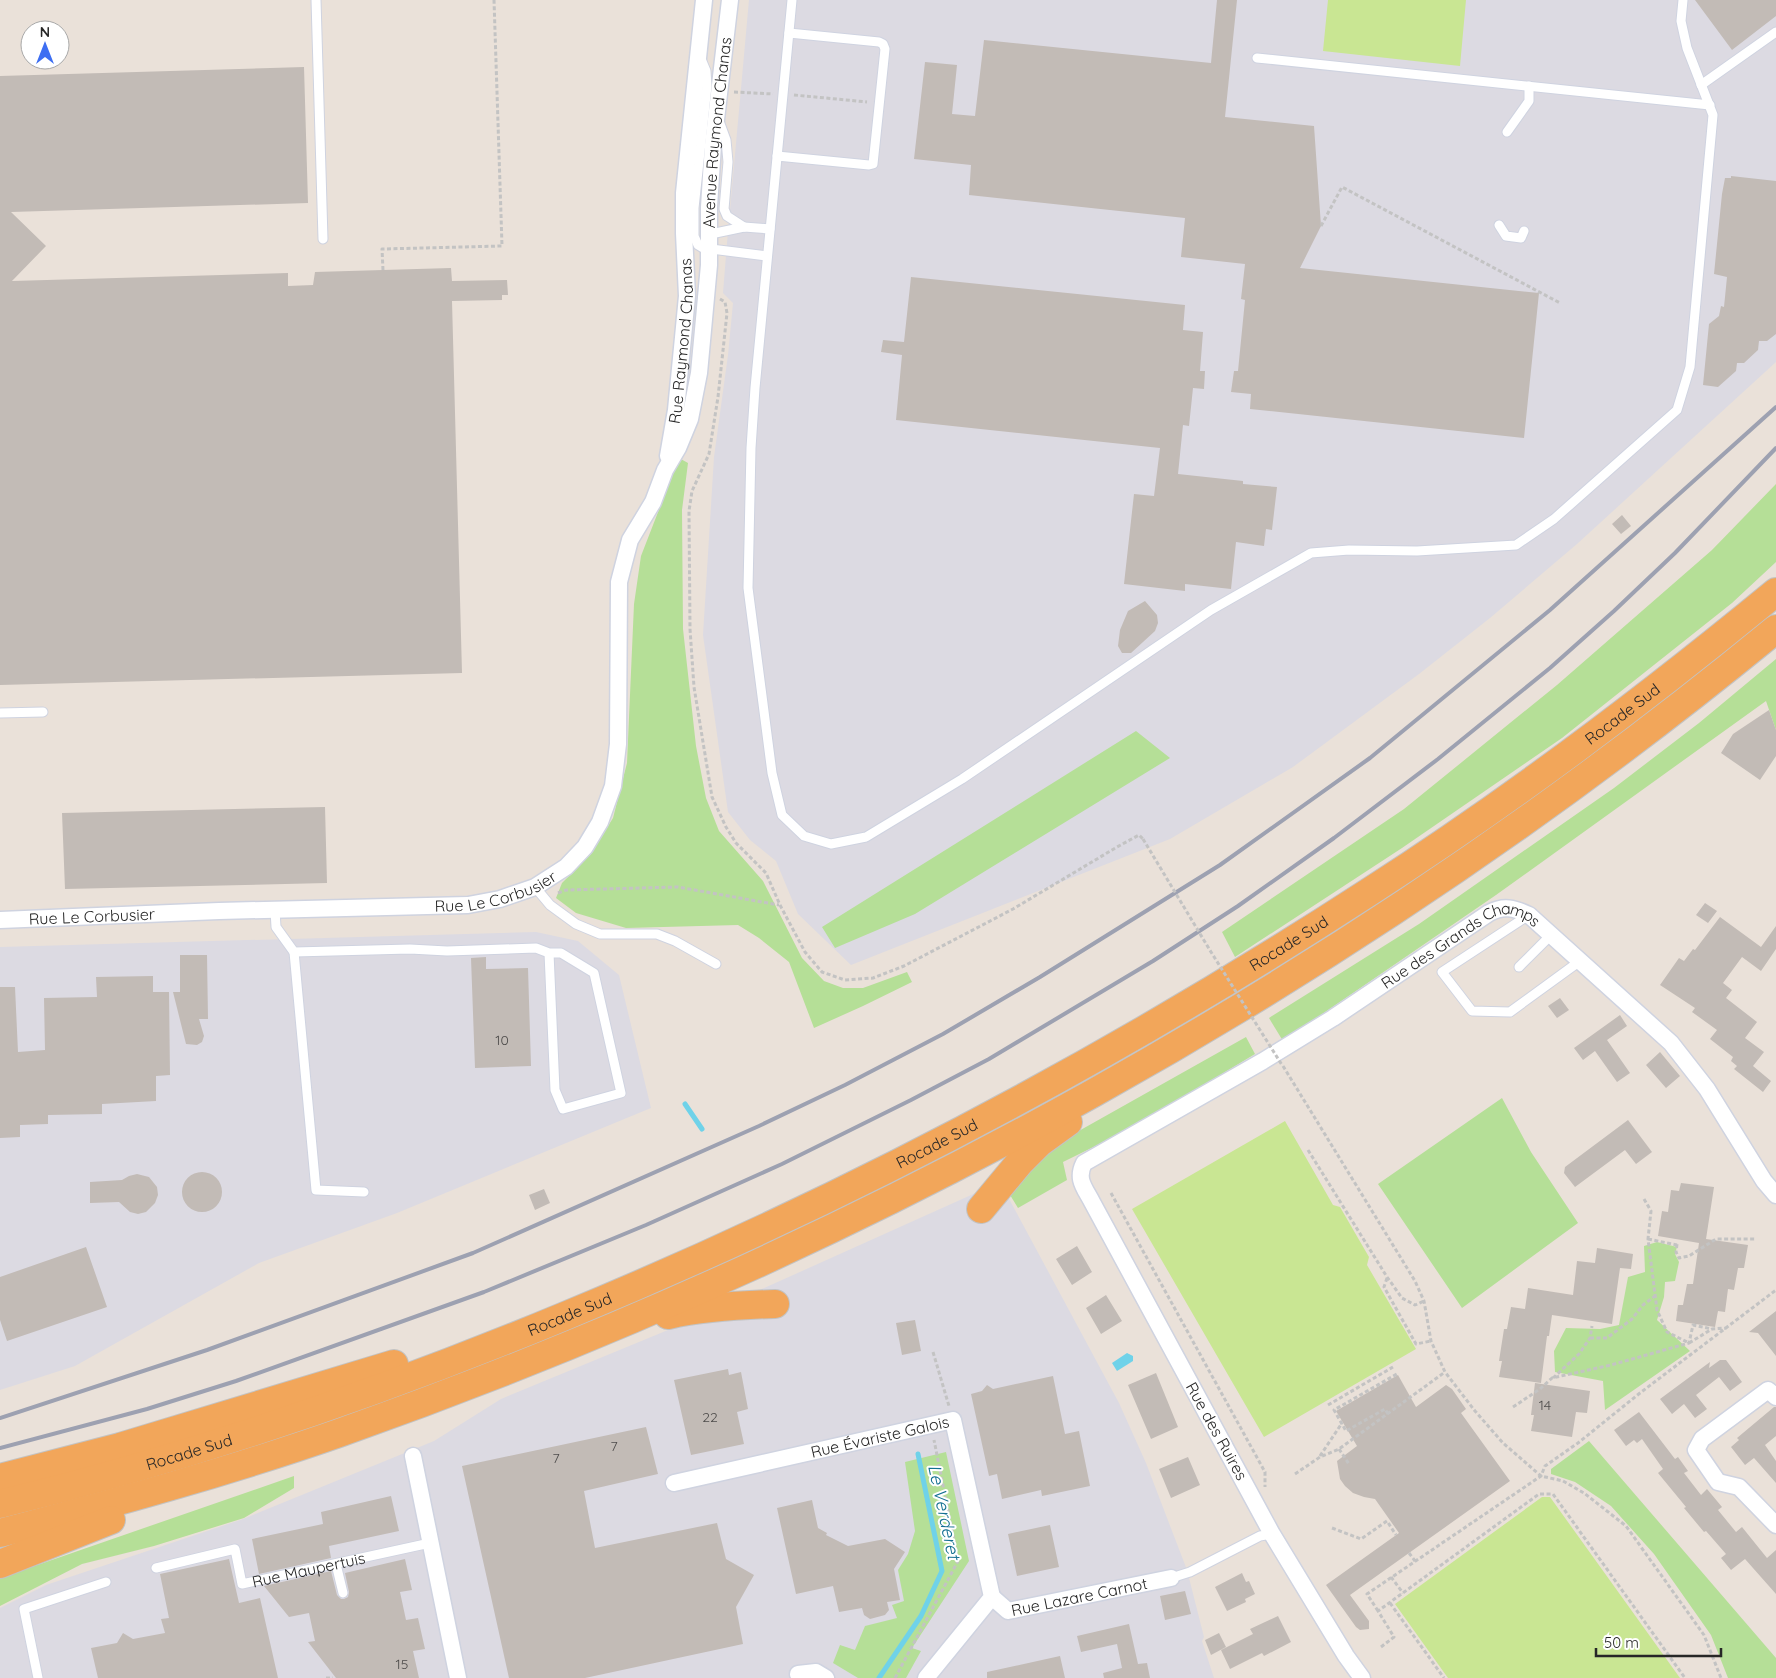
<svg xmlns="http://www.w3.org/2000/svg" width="1776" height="1678" viewBox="0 0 1776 1678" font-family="Quicksand,sans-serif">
<rect width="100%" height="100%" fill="#eae1d9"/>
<!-- industrial -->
<path fill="#dcdae2" d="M749,0H1776V362L1577,544L1490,618L1419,674L1293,767L1170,839L851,965L798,914L776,861L750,840L728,812L703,635L714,457L728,355L733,303L723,293L727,243Z
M536,932L578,941L619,975L651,1108L397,1213L259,1263L75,1366L0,1390V947Z
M1000,1182L1119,1403L1146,1463L1187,1570L1204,1637L1202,1641L1214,1678H0V1608L46,1585L243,1519L434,1441L501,1399L702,1316Z"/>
<!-- green -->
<path fill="#b5df97" d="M679,458L688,463L682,510L683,629L696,746L706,798L719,831L763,881L802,958L824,981L843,988H863L907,972L912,982L863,1006L814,1028L789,962L759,938L738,925L626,928L576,913L556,898L562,883L591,854L613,818L627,763L634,604L641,556Z
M1776,484V562L1732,603L1562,738L1402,848L1235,957L1222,932L1404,809L1557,685L1712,550Z
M1776,659V730L1766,701L1496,895L1283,1041L1269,1018L1419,924L1614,788L1699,723Z
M1136,731L1170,758L915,914L835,948L822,927Z
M1246,1037L1255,1054L1132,1128L1063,1162L1067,1180L1018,1208L1007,1190L1059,1138L1077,1132Z
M1502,1098L1531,1152L1578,1223L1462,1308L1378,1184Z
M1657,1242L1677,1247L1675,1254L1679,1262L1675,1281L1665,1282L1664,1297L1657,1320L1690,1351L1605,1410L1603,1381L1555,1372L1554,1351L1566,1328L1600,1329L1619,1325L1628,1277L1645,1272L1644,1246Z
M1589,1441L1776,1658V1678H1728L1711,1635L1654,1554L1611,1506L1575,1482L1551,1474V1469Z
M946,1452L969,1561L912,1648L921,1651L906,1678H858L833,1663L840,1645L855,1650L865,1626L897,1618L892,1605L904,1601L898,1570L908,1554L915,1531L905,1462Z
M294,1476V1488L244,1518L154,1546L82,1564L0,1606V1578Z"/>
<!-- pitch -->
<path fill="#c9e693" d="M1328,0H1466L1460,66L1323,51Z
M1285,1121L1333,1205L1340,1207L1369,1257L1367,1265L1416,1349L1264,1437L1132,1209Z
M1542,1497H1550L1680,1678H1448L1395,1604Z"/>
<!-- water -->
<path fill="#6fd2e9" d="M1127,1353L1133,1356V1361L1117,1371L1112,1363Z"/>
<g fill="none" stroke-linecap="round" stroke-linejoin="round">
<!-- stream -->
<path stroke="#6fd2e9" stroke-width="5" d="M685,1104L702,1129
M879,1678L921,1616L942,1571L918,1454"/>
</g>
<!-- building -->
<path fill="#c2bbb6" d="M1217,0H1237L1225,117L1314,126L1321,226L1300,268L1539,293L1524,438L1250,409L1251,394L1231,392L1234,371H1238L1245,300L1241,299L1245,264L1181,257L1185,218L969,195L971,165L914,159L925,62L957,65L952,114L975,116L984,40L1211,63Z
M1695,0H1776V16L1732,50Z
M304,67L308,203L11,212L46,246L12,281L288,273V286L313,285L315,272L451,268L452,281L507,280L508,295H502V300L452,301L462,673L0,685V76Z
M1731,176L1776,181V334L1767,341H1759L1758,350L1744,363H1737L1736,371L1718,387L1703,385L1709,324L1719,316L1721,306L1724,307L1727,277L1714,274L1722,194L1725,178H1731Z
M911,277L1185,305L1183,330L1203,332L1200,371H1205L1204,389L1193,388L1189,426L1183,425L1178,474L1243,481V484L1277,487L1272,530L1266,529L1264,546L1236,542L1231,589L1185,584V591L1124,584L1134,494L1154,496L1160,448L896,420L902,355L881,352L883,340L904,342Z
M1622,515L1631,526L1621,534L1612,524Z
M1145,601L1157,615L1158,623L1155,631L1131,653H1122L1118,646L1120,630L1128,611Z
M1769,710L1776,730V756L1760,780L1721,753L1733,734Z
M325,807L327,883L65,889L62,813Z
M1705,903L1717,911L1708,923L1696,915Z
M1720,917L1761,947L1776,926V949L1761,971L1742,957L1723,983L1732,990L1726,998L1757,1022L1745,1038L1764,1052L1753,1066L1771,1081L1763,1092L1734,1069L1737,1066L1731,1061L1733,1057L1710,1039L1717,1030L1692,1012L1695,1008L1660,985L1679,958L1684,961L1693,949L1695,950Z
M180,955H207L208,1019H199L204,1036L202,1042L197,1045L186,1044L173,992H180Z
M486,957V969L528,968L531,1066L475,1068L471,958Z
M153,976V992H169L170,1075L156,1076V1101L102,1104V1114L48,1115V1124L20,1125V1137L0,1138V987H15L18,1052L45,1050L44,998L97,997L96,977Z
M1560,998L1569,1010L1557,1018L1548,1006Z
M1620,1015L1627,1026L1607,1040L1630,1073L1617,1082L1595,1051L1583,1060L1574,1048Z
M1660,1052L1680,1076L1666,1088L1646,1065Z
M1628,1120L1652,1152L1636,1164L1625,1150L1575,1187L1564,1173L1565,1167Z
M182 1192a20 20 0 1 1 40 0a20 20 0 1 1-40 0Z
M137,1174L149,1177L157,1187L158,1195L155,1203L146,1212L138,1214L130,1212L119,1202L90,1203V1182L122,1180L129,1176Z
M1681,1183L1714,1187L1706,1239L1748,1245L1744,1268H1738L1734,1290L1728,1289L1725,1312L1718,1311L1715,1327L1676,1321L1678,1305H1683L1687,1284H1693L1699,1243L1658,1236L1662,1211L1668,1212L1671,1190L1679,1191Z
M544,1189L550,1203L535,1210L529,1195Z
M1077,1246L1092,1272L1072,1285L1056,1259Z
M86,1247L107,1307L7,1341L0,1320V1277Z
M1597,1248L1633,1254L1631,1269L1620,1268L1612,1324L1552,1315L1549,1336H1547L1541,1383L1499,1377L1502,1361H1499L1504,1329H1507L1511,1307L1525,1309L1528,1288L1573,1295L1577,1261L1595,1263Z
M1106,1295L1122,1321L1101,1334L1086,1308Z
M1776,1311V1356L1758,1333L1749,1332Z
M915,1320L921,1351L902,1355L896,1323Z
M1720,1360H1726L1742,1382L1730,1391L1719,1377L1696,1395L1707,1409L1695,1418L1684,1404L1672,1414L1660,1399L1710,1362L1709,1368Z
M728,1369L729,1375L741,1372L748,1409L737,1412L744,1444L691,1455L674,1380Z
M1156,1373L1178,1427L1151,1439L1128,1385Z
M1398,1375L1416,1407L1446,1385L1452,1389L1466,1409L1461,1413L1510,1481L1350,1595L1369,1621V1629L1360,1630L1356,1627L1326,1585L1399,1533L1375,1499L1364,1497L1353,1493L1345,1486L1340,1479L1337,1461L1357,1446L1336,1411Z
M1053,1376L1065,1434L1079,1431L1090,1486L1042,1496L1041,1490L1002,1499L997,1474L989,1476L971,1394L982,1391L987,1385L993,1389Z
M1535,1383L1590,1391L1587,1413L1576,1412L1572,1437L1531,1431L1534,1415H1531Z
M1774,1407H1776V1436L1765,1445L1776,1461V1483L1754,1458L1745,1465L1731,1447L1739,1440L1737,1438Z
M1639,1412L1675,1459L1678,1457L1688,1471L1684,1473L1701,1495L1707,1489L1722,1507L1718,1510L1736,1532L1742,1527L1767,1558L1776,1550V1594L1745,1559L1731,1570L1721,1558L1726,1554L1706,1531L1704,1532L1684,1508L1686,1507L1658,1473L1663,1469L1642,1439L1637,1443L1634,1440L1626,1446L1614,1430Z
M646,1427L658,1474L584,1491L595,1548L717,1523L726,1559L754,1575L736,1607L743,1644L585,1678H509L462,1466Z
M1188,1457L1200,1485L1171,1498L1159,1469Z
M391,1496L399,1531L329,1546L331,1558L259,1574L252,1539L323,1524L321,1512Z
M812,1500L818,1528L827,1533L826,1535L848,1546L885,1539L905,1552L894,1569L900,1600L887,1602L889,1610L885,1615L870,1619L864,1615L862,1608L839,1612L833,1586L796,1594L777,1508Z
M1050,1525L1059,1567L1017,1576L1008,1534Z
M229,1559L239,1603L260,1598L278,1678H98L91,1648L117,1643L123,1633L133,1639L165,1633L161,1619L169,1618L160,1574Z
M405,1559L412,1590L400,1592L406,1620L418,1618L425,1649L413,1651L419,1678H336L308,1642L315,1641L309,1613L289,1617L264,1586L331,1571L337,1595L341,1599H344L348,1597L349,1592L345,1573Z
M1242,1573L1246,1582L1249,1581L1255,1594L1245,1599L1246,1602L1227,1611L1215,1587Z
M1185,1591L1191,1614L1165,1620L1160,1596Z
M1278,1616L1291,1642L1264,1656L1262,1653L1230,1669L1221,1650L1253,1634L1250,1629Z
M1129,1624L1138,1664L1147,1663L1150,1678H1104L1103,1673L1122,1668L1117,1644L1081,1652L1077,1636Z
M1219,1633L1226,1647L1211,1655L1205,1640Z
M1060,1656L1065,1678H987V1672Z"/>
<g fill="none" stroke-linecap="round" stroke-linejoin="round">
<!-- service casing -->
<g stroke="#cfd3e0" stroke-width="11">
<g id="service">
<path d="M316,0L323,239"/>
<path d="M792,0L755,388L751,448L748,588L772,773L782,815L804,836L831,844L866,837L962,779L1211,610L1311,553L1349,550L1417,551L1516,545L1554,519L1677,410L1690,367L1713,115L1687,48L1681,21L1683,0"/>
<path d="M1257,58L1710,105"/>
<path d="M701,59L706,71L707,86L694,208V236L698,245L703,248L767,256"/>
<path d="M1701,85L1776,32"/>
<path d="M719,121L726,140L728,162L724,209L727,216L744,227"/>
<path d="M1507,132L1529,101V86"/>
<path d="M777,156L869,165L873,164L885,49L883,44L879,42L789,33"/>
<path d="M1499,225L1506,236L1521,238L1524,231"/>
<path d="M706,235L744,227L770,229"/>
<path d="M0,713L43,712"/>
<path d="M535,887L550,905L576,924L600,934H657L675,941L716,964"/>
<path d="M275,910L276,927L294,952L410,949L447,951L536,948L549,953L555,1090L563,1109L621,1093L594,973L561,953H549"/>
<path d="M1529,915L1442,972L1472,1011L1510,1012L1580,961"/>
<path d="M294,952L316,1190L364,1192"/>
<path d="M1519,967L1552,934"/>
<path d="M336,1564L343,1593"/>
<path id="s1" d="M156,1568L235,1549L242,1584L430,1543"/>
<path d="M1171,1578L1190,1572L1260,1536L1272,1534"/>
<path d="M38,1678L24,1609L106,1582"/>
</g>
</g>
<!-- minor casing -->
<g stroke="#cfd3e0" stroke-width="19">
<g id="minor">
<path id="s2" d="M668,456L676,410L687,296L684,233V193L704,0"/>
<path id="s3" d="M0,920L219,911L468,905L500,899L535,887L566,867L585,847L600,822L613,786L618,744L619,582L630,540L653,502L665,470L678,448L690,419L699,373L709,265V207L713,145L730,0"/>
<path d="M1776,1397L1768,1390L1702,1439L1696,1450L1718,1482L1739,1487L1776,1525"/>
<path d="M413,1456L458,1678"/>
<path id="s4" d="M674,1483L953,1420L992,1597L926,1678"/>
<path id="s5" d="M992,1597L1008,1611L1171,1578"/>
<path d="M798,1674L816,1672L826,1678"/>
<path id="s6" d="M1362,1678L1346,1656L1272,1534L1092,1202C1084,1187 1076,1179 1084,1163L1263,1061L1333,1018L1489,913C1504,905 1514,908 1529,915L1671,1043L1707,1089L1764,1181L1776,1195"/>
</g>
</g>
<!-- trunk casing -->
<g stroke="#c3c3c3" stroke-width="30">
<g id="trunk">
<path d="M981,1209L1020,1162L1039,1143L1068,1122"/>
<path d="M668,1315C704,1307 739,1305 775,1304"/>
<path d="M0,1478L120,1447L394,1364"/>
<path id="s7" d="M0,1504C193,1457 382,1392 565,1316C846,1200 1115,1057 1369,892C1511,801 1646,699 1776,592"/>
<path d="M0,1533C114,1503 227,1472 339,1433C858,1250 1350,979 1776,629"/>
<path d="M0,1564L111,1520"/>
</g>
</g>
<!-- path -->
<path stroke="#c3c3c3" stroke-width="3" stroke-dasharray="4 2.5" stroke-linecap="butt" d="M734,92L773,94
M794,95L867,102
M1321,226L1342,187L1560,303
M383,270L382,249L502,246L494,0
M720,299L725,302L727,313L718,397L709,454L692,491L689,511L690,629L694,687L712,797L726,827L736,843L766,873L780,905L805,952L822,972L845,980L873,978L904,966L1013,909L1117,847L1139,835L1143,839
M558,893L566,890L678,887L779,905
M1283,1066L1415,1281L1424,1301L1431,1341L1445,1372L1475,1411L1503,1443L1541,1476L1563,1481L1584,1493L1626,1526L1704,1635L1721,1678
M1308,1150L1387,1277L1402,1298L1415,1305L1424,1301
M1111,1193L1265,1472V1487
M1644,1199L1651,1211L1648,1239L1657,1310L1667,1332L1689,1343L1712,1329L1726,1328
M1648,1239L1677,1245
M1677,1244L1676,1252L1679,1258L1689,1256L1716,1239H1756
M1387,1278L1384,1287L1416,1344L1431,1341
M1590,1338H1607L1632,1319L1643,1305L1655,1296
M933,1352L949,1406
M1553,1378L1579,1354L1590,1338L1592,1326
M1328,1405L1393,1367
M1513,1407L1540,1389L1552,1378L1611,1365L1689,1343L1693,1325L1712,1329
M1388,1414L1385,1409L1346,1431L1334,1410L1397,1374
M1339,1449L1349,1464
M1320,1456L1342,1423
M1295,1474L1320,1457L1339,1449L1445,1372
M1332,1528L1361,1539L1387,1521L1396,1535
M1409,1553L1415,1561
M1391,1577L1403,1593
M1390,1603L1444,1678
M1378,1611L1367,1594L1541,1476L1545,1466L1578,1443L1640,1393L1776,1290
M1381,1647L1394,1637L1378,1611L1539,1494H1553L1685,1678
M326,1678H333
M895,1678L958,1561L934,1440"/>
<!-- service -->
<use href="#service" stroke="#fff" stroke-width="9"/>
<!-- minor -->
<use href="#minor" stroke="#fff" stroke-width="16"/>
<!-- trunk -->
<use href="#trunk" stroke="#f2a65a" stroke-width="28"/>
<!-- rail -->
<path stroke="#9da1b1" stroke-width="4" d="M0,1418L207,1350L473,1253L759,1126L845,1085L943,1034L1040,977L1220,865L1370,758L1550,610L1776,407
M0,1448L147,1409L236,1381L484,1292L646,1225L782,1164L911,1100L989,1059L1153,961L1238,906L1334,838L1438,759L1550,668L1614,611L1675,553L1776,448"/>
<!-- path-bridge -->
<path stroke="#c3c3c3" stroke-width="3" stroke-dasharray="4 2.5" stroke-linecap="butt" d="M1143,839L1211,952L1282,1065"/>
</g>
<g text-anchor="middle" stroke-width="4" stroke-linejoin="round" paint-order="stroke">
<!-- number labels -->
<g font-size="14" fill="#4e4c4b">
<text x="502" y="1045">10</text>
<text x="1545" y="1410">14</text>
<text x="710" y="1422">22</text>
<text x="614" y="1451">7</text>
<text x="556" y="1463">7</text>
<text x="402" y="1669">15</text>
</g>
<!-- street labels -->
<g font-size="16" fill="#272727" stroke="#fff">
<text dy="6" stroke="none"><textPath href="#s3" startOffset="1341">Avenue Raymond Chanas</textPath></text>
<text dy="6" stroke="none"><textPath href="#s2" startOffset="116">Rue Raymond Chanas</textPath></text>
<text dy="6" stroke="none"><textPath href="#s7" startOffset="1816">Rocade Sud</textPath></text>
<text dy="6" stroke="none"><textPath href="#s3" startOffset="498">Rue Le Corbusier</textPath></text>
<text dy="6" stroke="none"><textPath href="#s3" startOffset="92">Rue Le Corbusier</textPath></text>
<text dy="6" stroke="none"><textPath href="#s7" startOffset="1411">Rocade Sud</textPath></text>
<text dy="6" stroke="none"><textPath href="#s6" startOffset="1029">Rue des Grands Champs</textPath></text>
<text dy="6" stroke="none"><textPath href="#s7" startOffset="1006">Rocade Sud</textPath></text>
<text dy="6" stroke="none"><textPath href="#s7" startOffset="601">Rocade Sud</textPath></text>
<text transform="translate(1217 1431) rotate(61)" y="6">Rue des Ruires</text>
<text dy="6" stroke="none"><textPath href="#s4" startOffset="211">Rue Évariste Galois</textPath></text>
<text dy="6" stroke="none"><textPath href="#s7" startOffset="196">Rocade Sud</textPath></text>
<text dy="6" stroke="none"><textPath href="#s1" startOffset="185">Rue Maupertuis</textPath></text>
<text dy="6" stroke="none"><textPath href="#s5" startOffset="94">Rue Lazare Carnot</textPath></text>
</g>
<!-- water labels -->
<g font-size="18" font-style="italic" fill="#126f91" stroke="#fff">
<text transform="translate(944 1512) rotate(78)" y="6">Le Verderet</text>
</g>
</g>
<!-- north arrow -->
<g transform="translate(45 45)"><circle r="24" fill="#ffffff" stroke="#a9a9a9"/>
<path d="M0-4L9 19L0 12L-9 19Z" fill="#3d6ef2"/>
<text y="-8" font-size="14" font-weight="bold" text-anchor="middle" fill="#272727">N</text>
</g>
<!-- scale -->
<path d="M1596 1648v8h125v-8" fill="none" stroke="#272727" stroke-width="2.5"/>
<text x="1604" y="1648" font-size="15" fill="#272727" stroke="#ffffff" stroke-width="4" paint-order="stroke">50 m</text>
</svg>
